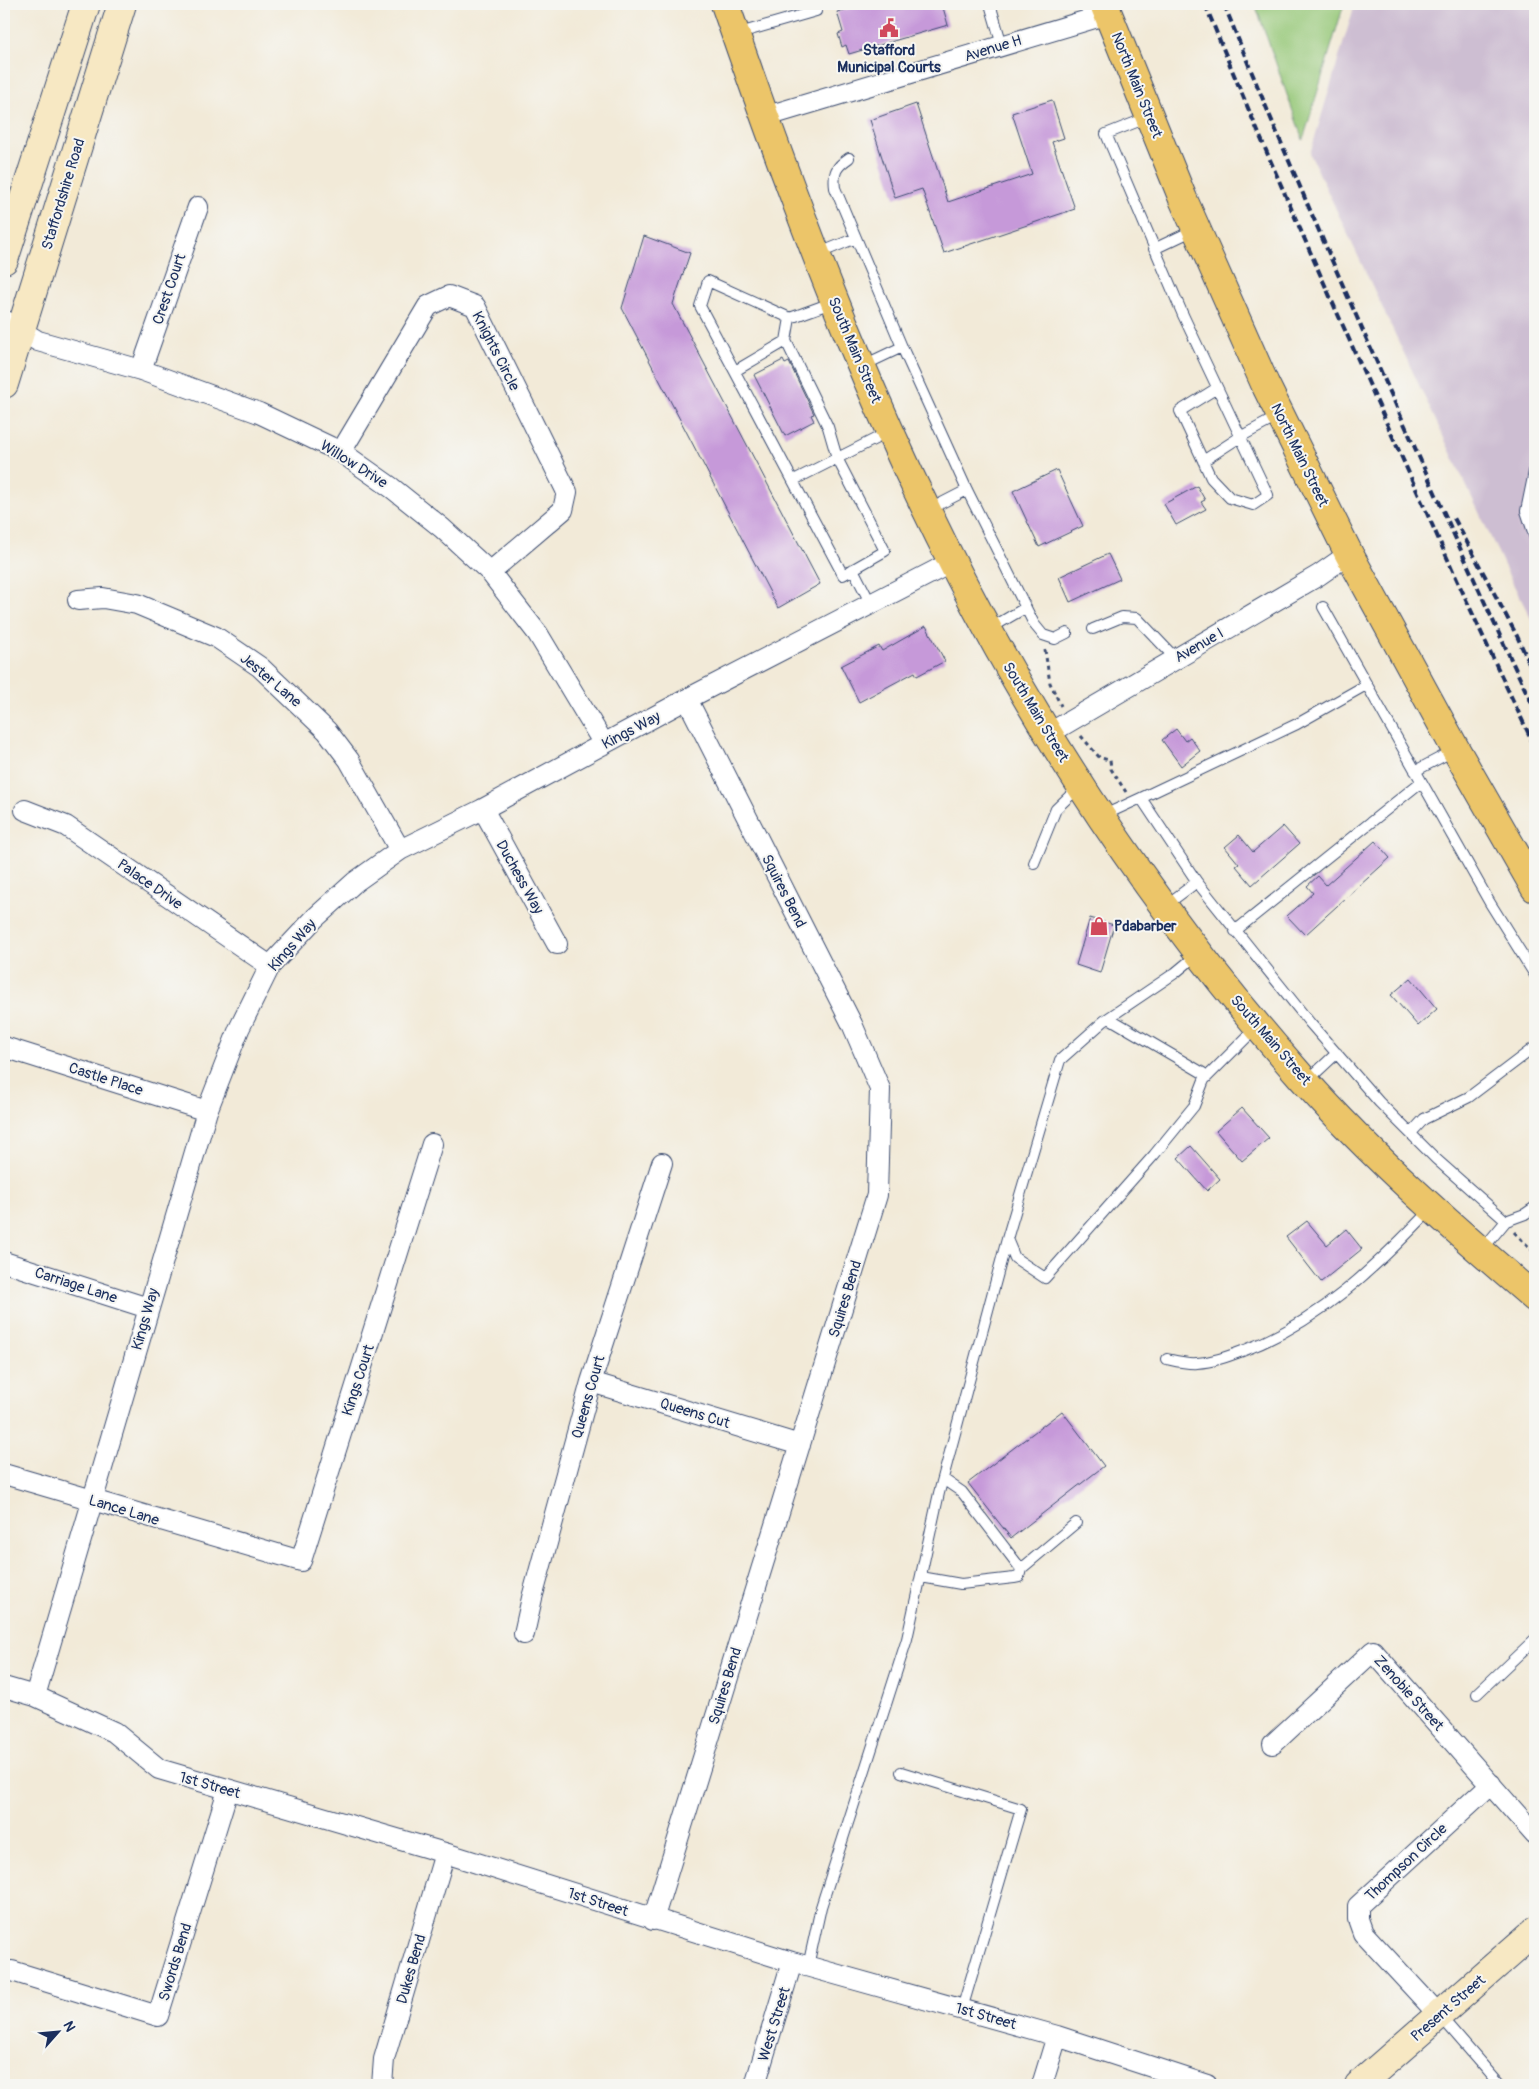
<svg xmlns="http://www.w3.org/2000/svg" width="1539" height="2089" viewBox="0 0 1539 2089" font-family="Pangolin,sans-serif">
<rect width="100%" height="100%" fill="#f6f6f2"/>
<filter id="ink" filterUnits="userSpaceOnUse"><feTurbulence type="fractalNoise" baseFrequency=".02" numOctaves="2"/><feDisplacementMap in="SourceGraphic" scale="10" xChannelSelector="R" yChannelSelector="G"/><feConvolveMatrix kernelMatrix="1 2 1 2 8 2 1 2 1" color-interpolation-filters="sRGB"/></filter>
<filter id="wash" filterUnits="userSpaceOnUse"><feTurbulence type="fractalNoise" baseFrequency=".0096" numOctaves="4" result="noise"/><feDisplacementMap in="SourceGraphic" scale="20" xChannelSelector="R" yChannelSelector="G"/><feGaussianBlur stdDeviation="1.12" result="paint"/><feColorMatrix in="noise" values="0 0 0 0 0 0 0 0 0 0 0 0 0 0 0 0 0 1.4 0 .05"/><feComposite in="paint" operator="in"/></filter>
<g filter="url(#wash)">
<rect width="100%" height="100%" fill="#f2ead8"/>
<!-- industrial -->
<path fill="#cdbed2" d="M1355,4H1535V626L1510,578L1310,154Z"/>
<!-- green -->
<path fill="#95c777" stroke="#587b6a" d="M1255,4H1344L1303,140Z"/>
<g id="blocks">
<!-- building -->
<path fill="#c699d9" d="M865,4H942L948,25L849,54L846,45L842,47L838,34L843,32L837,12Z
M1052,100L1064,138L1052,142L1075,209L944,253L922,189L895,198L870,120L916,104L948,202L1032,174L1012,113Z
M644,236L690,253L673,304L820,584L778,608L622,308Z
M783,360L785,364L789,362L814,414L811,415L814,421L785,436L754,375Z
M1057,470L1083,526L1039,547L1013,491Z
M1197,486L1205,500L1201,502L1206,509L1176,525L1164,504Z
M1108,554L1120,579L1070,602L1059,577Z
M926,626L945,661L917,676L915,672L859,702L841,666L879,646L882,651Z
M1176,729L1185,741L1190,737L1200,751L1181,766L1162,740Z
M1283,826L1299,844L1252,885L1236,866L1239,864L1225,847L1239,835L1253,852Z
M1375,841L1390,858L1305,935L1287,916L1313,893L1307,886L1318,876L1326,885Z
M1090,918L1114,925L1100,973L1076,965Z
M1411,978L1437,1009L1418,1026L1391,995Z
M1242,1108L1269,1138L1242,1161L1216,1131Z
M1191,1146L1220,1179L1207,1191L1178,1158Z
M1307,1221L1327,1245L1346,1229L1362,1249L1321,1282L1286,1237Z
M1062,1411L1104,1466L1011,1538L968,1483Z"/>
</g>
</g>
<g filter="url(#ink)">
<use href="#blocks" fill-opacity="0" stroke="#3b4b70" stroke-width="1"/>
<g fill="none" stroke-linecap="round" stroke-linejoin="round">
<!-- lane casing -->
<g stroke="#3b4b70" stroke-width="12">
<path id="lane" d="M990,4L1002,45
M736,34L816,11L815,4
M1149,117L1106,134L1183,315L1268,495L1253,505L1230,498L1211,478L1180,411L1217,388
M849,158C836,167 833,172 835,188L902,347L967,490L1034,624L1043,635L1055,639L1067,633
M1154,249L1196,229
M817,254L856,238
M790,318L786,341L828,427L837,458L885,551L843,575L700,306L708,281L790,318L834,302
M862,366L902,347
M735,371L786,341
M1203,461L1240,437L1279,416
M1535,467L1526,511L1535,538
M794,480L889,432
M928,510L967,490
M853,569L871,604
M1323,607L1490,903L1535,975
M989,629L1025,608
M1093,629L1122,617L1137,618L1176,659
M1415,771L1455,750
M1141,798L1297,724L1366,685
M1102,816L1141,798L1197,882L1310,1023L1379,1102L1436,1159L1506,1221L1481,1251
M1034,863L1056,809L1080,786
M1166,905L1197,882
M1235,931L1421,782
M1198,954L1175,973L1104,1021L1060,1060L1007,1239L1015,1258L1045,1278L1154,1155L1194,1106L1204,1080L1257,1027
M1109,1018L1208,1076
M1307,1081L1337,1053
M1411,1133L1424,1119L1469,1097L1535,1047
M1506,1221L1525,1214L1535,1207
M1167,1359C1176,1361 1188,1364 1197,1363C1214,1362 1229,1356 1245,1350C1319,1322 1377,1266 1431,1209
M1021,1569L1076,1523
M921,1577L961,1584L1014,1578L1019,1577L1021,1569L962,1492L943,1479
M1477,1694L1535,1639
M901,1772L1021,1809L962,2009
M808,1966L821,1907L907,1639L939,1493L1007,1239
M1441,2017L1500,2085"/>
</g>
<!-- street casing -->
<g stroke="#3b4b70" stroke-width="22">
<path id="street" d="M764,117L1108,14
M4,320L38,341L141,370L259,413L341,452L392,488L442,528L490,572L538,634L604,744
M141,370L198,207
M341,452L428,306L449,296L475,306L567,492L563,510L490,572
M78,600L103,598L137,604L216,637L260,667L327,731L349,760L400,850
M1048,734L1319,575L1349,554
M483,809L557,944
M25,810L66,826L270,966
M4,1047L207,1111
M4,1262L148,1308
M591,1382L800,1445
M4,1474L301,1561L432,1144
M524,1634L532,1598L591,1382L662,1163
M4,1687L35,1696L114,1732L159,1769L445,1853L792,1962L1057,2036L1207,2085
M35,1696L207,1111L239,1029L270,966L315,918L355,882L400,850L483,809L687,699L952,562
M1273,1744L1373,1651L1535,1835
M653,1920L877,1195L880,1089L852,1024L687,699
M12,1971L158,2016L228,1790
M1440,2016L1363,1933L1358,1919V1906L1491,1784
M382,2085L384,2059L445,1853
M755,2085L792,1962
M1042,2085L1057,2036"/>
</g>
<!-- secondary casing -->
<g stroke="#3b4b70" stroke-width="30">
<path id="secondary" d="M4,260L86,4
M4,384L122,4
M1359,2085L1535,1931"/>
</g>
<!-- highway casing -->
<g stroke="#3b4b70" stroke-width="30">
<path id="highway" d="M725,4C801,224 884,444 998,648C1084,802 1186,947 1303,1079C1374,1159 1454,1229 1535,1298
M1104,4L1183,199L1265,384L1349,554L1456,750L1535,888"/>
</g>
<!-- path -->
<path stroke="#3b4b70" stroke-width="3" stroke-dasharray="4 4" stroke-linecap="butt" d="M1045,650L1050,683L1061,706
M1081,736L1100,758L1110,760L1111,769L1126,792
M1514,1232L1535,1253"/>
<!-- lane -->
<use href="#lane" stroke="#fff" stroke-width="10"/>
<!-- street -->
<use href="#street" stroke="#fff" stroke-width="20"/>
<!-- secondary -->
<use href="#secondary" stroke="#f7e8c3" stroke-width="28"/>
<!-- highway -->
<use href="#highway" stroke="#ecc569" stroke-width="28"/>
<!-- rail -->
<path stroke="#1b2f5e" stroke-width="4" stroke-dasharray="8 4" stroke-linecap="butt" d="M1205,4C1257,133 1313,259 1370,386C1424,507 1478,628 1535,747
M1224,4C1280,144 1341,282 1403,421C1446,517 1489,614 1535,710
M1454,518L1517,636L1535,676"/>
</g>
</g>
<!-- icons -->
<defs>
<g id="civic-bare" transform="scale(1.5)"><path d="M-.6-6.5H3V-4.5H.6V-3L4-1V1h2V6H-6V1h2V-1L-.6-3ZM-1.2 2.5V6h2.4V2.5Z" fill="#d1495b" stroke="#f6f6f2" stroke-width="2.5" paint-order="stroke"/></g>
<g id="shop-bare" transform="scale(1.5)"><path d="M-5-2.5h2.3a2.7 3.5 0 0 1 5.4 0H5L5.5 6h-11ZM-1.5-2.5h3a1.5 2.3 0 0 0-3 0Z" fill="#d1495b" stroke="#f6f6f2" stroke-width="2.5" paint-order="stroke"/></g>
</defs>
<g fill-rule="evenodd">
<use href="#civic-bare" x="889" y="28"/>
<use href="#shop-bare" x="1099" y="926"/>
</g>
<g text-anchor="middle" stroke-width="4" stroke-linejoin="round" paint-order="stroke">
<!-- street labels -->
<g font-size="15" fill="#1b2f5e" stroke="#f6f6f2">
<text transform="translate(993 48) rotate(-17)" y="5">Avenue H</text>
<text transform="translate(1137 85) rotate(68)" y="5">North Main Street</text>
<text transform="translate(63 194) rotate(-73)" y="5">Staffordshire Road</text>
<text transform="translate(169 289) rotate(-71)" y="5">Crest Court</text>
<text transform="translate(855 350) rotate(67)" y="5">South Main Street</text>
<text transform="translate(496 351) rotate(63)" y="5">Knights Circle</text>
<text transform="translate(1300 455) rotate(64)" y="5">North Main Street</text>
<text transform="translate(354 464) rotate(32)" y="5">Willow Drive</text>
<text transform="translate(1199 645) rotate(-30)" y="5">Avenue I</text>
<text transform="translate(271 680) rotate(40)" y="5">Jester Lane</text>
<text transform="translate(1036 712) rotate(59)" y="5">South Main Street</text>
<text transform="translate(631 730) rotate(-28)" y="5">Kings Way</text>
<text transform="translate(520 877) rotate(61)" y="5">Duchess Way</text>
<text transform="translate(150 884) rotate(35)" y="5">Palace Drive</text>
<text transform="translate(784 891) rotate(63)" y="5">Squires Bend</text>
<text transform="translate(292 945) rotate(-49)" y="5">Kings Way</text>
<text transform="translate(1271 1040) rotate(49)" y="5">South Main Street</text>
<text transform="translate(106 1079) rotate(18)" y="5">Castle Place</text>
<text transform="translate(76 1285) rotate(18)" y="5">Carriage Lane</text>
<text transform="translate(845 1299) rotate(-73)" y="5">Squires Bend</text>
<text transform="translate(145 1319) rotate(-74)" y="5">Kings Way</text>
<text transform="translate(358 1380) rotate(-72)" y="5">Kings Court</text>
<text transform="translate(588 1397) rotate(-74)" y="5">Queens Court</text>
<text transform="translate(695 1413) rotate(17)" y="5">Queens Cut</text>
<text transform="translate(124 1510) rotate(17)" y="5">Lance Lane</text>
<text transform="translate(725 1686) rotate(-73)" y="5">Squires Bend</text>
<text transform="translate(1409 1693) rotate(48)" y="5">Zenobie Street</text>
<text transform="translate(210 1785) rotate(16)" y="5">1st Street</text>
<text transform="translate(1406 1862) rotate(-43)" y="5">Thompson Circle</text>
<text transform="translate(598 1902) rotate(18)" y="5">1st Street</text>
<text transform="translate(175 1962) rotate(-73)" y="5">Swords Bend</text>
<text transform="translate(411 1969) rotate(-74)" y="5">Dukes Bend</text>
<text transform="translate(1448 2008) rotate(-41)" y="5">Present Street</text>
<text transform="translate(986 2016) rotate(16)" y="5">1st Street</text>
<text transform="translate(774 2024) rotate(-73)" y="5">West Street</text>
</g>
<!-- poi labels -->
<g font-size="15" font-weight="bold" fill="#1b2f5e" stroke="#f6f6f2">
<text x="889" y="55">Stafford<tspan x="889" dy="17">Municipal Courts</tspan></text>
<text x="1114" y="931" text-anchor="start">Pdabarber</text>
</g>
</g>
<!-- margin -->
<rect width="1539" height="2089" fill="none" stroke="#f6f6f2" stroke-width="20"/>
<!-- north arrow -->
<g transform="translate(58 2032) rotate(63)" stroke="#f6f6f2" stroke-width="4" paint-order="stroke">
<path d="M0-4L9 19L0 12L-9 19Z" fill="#1b2f5e"/>
<text y="-8" font-size="14" font-weight="bold" text-anchor="middle" fill="#1b2f5e">N</text>
</g>
</svg>
